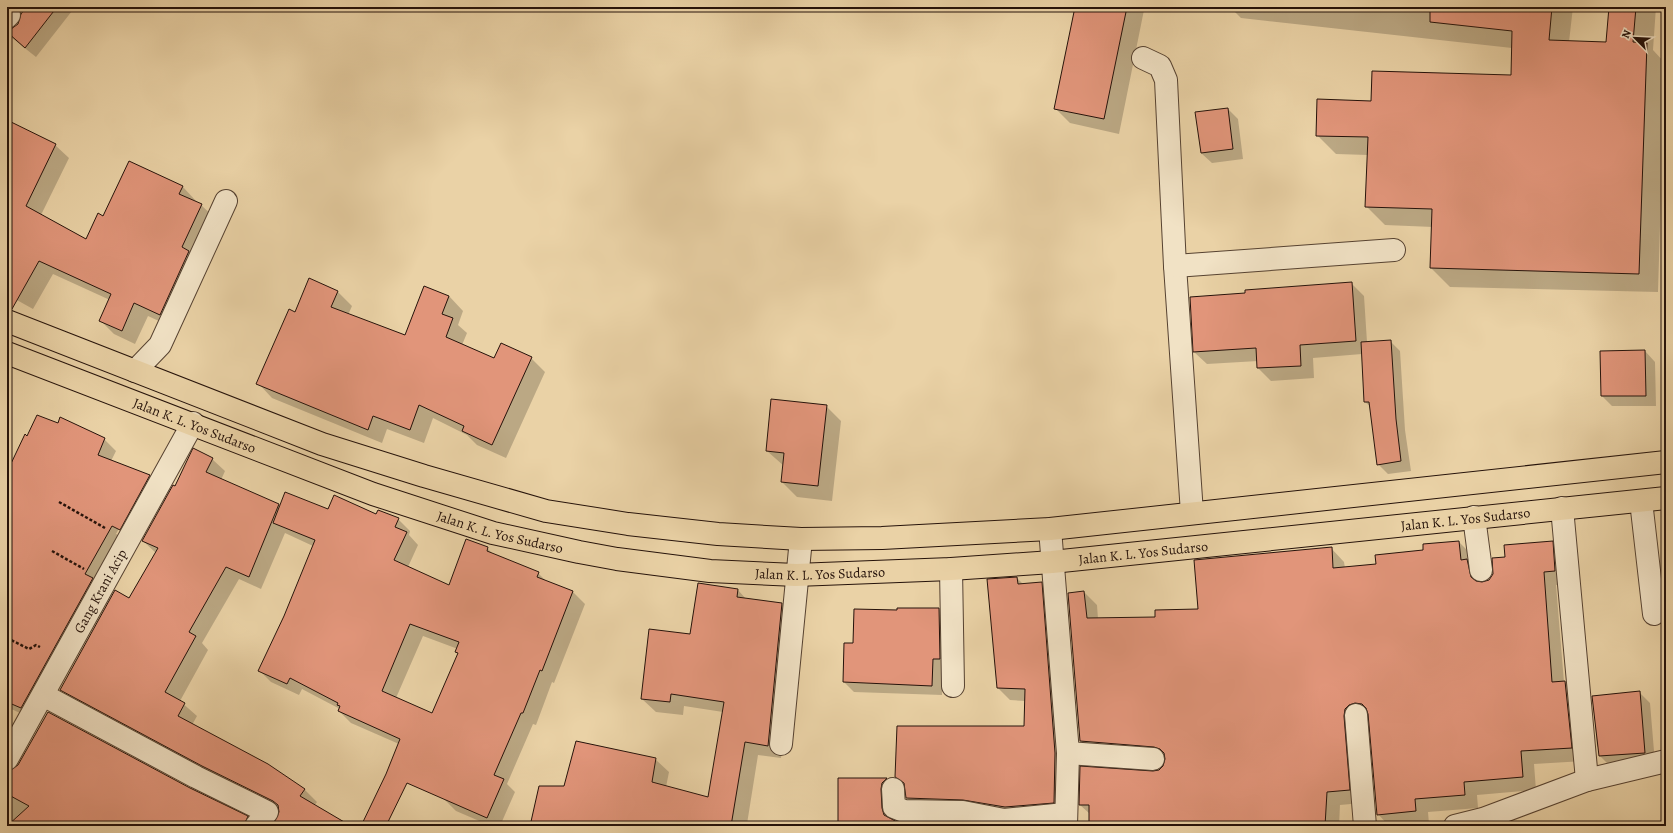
<svg xmlns="http://www.w3.org/2000/svg" width="1673" height="833" viewBox="0 0 1673 833" font-family="Alegreya,serif">
<rect width="100%" height="100%" fill="#ead2a6"/>
<filter id="stains"><feTurbulence type="fractalNoise" baseFrequency=".005" numOctaves="4"/><feColorMatrix values="0 0 0 0 .2 0 0 0 0 .09 0 0 0 0 .02 0 0 0 .5 -.17"/></filter>
<radialGradient id="worn" r=".72"><stop offset=".6" stop-color="#630" stop-opacity="0"/><stop offset="1" stop-color="#630" stop-opacity=".3"/></radialGradient>
<!-- shadow -->
<path fill="#0003" fill-rule="evenodd" d="M7,7H68L72,11L36,57L7,34V30H10L19,24L22,18V11H15Z
M1076,7H1141L1144,10L1119,134L1070,123L1055,108Z
M1230,7H1573L1569,42L1607,43L1610,7H1656L1653,50L1665,63L1658,292L1450,287L1431,268L1433,227L1385,225L1366,206L1368,155L1336,154L1317,135L1372,102L1512,76V48L1241,18Z
M1228,109L1238,119L1243,159L1212,163L1201,153L1196,113Z
M7,121L55,145L69,158L41,215L86,240L104,217L129,162L183,187L196,201L195,202L201,205L215,218L174,328L148,316L135,344L114,334L100,320L110,300L53,274L33,309L15,299L7,291Z
M1351,283L1364,296L1367,342L1390,341L1400,351L1405,430L1411,471L1388,474L1378,464L1371,407L1365,402L1362,354L1313,358L1314,378L1271,381L1258,368V361L1207,364L1194,352L1246,294Z
M338,292L352,306L348,315L406,337L449,296L463,311L458,325L467,333L462,345L495,360L531,358L545,372L506,458L477,445L467,435L433,418L424,443L387,429L382,443L272,398L258,383L295,313Z
M1645,351L1655,362L1656,406H1612L1602,396Z
M826,406L841,421L832,501L797,497L782,482L784,466L767,451Z
M28,438L104,439L116,451L111,461L149,476L161,488L33,719L7,707V474ZM146,480H148L118,535L116,534Z
M212,459L225,471L221,480L280,506L377,515L398,519L410,531L409,535L418,545L408,567L450,586L487,548L494,555L538,573L547,582L573,592L585,604L554,683L552,682L536,725L533,724L507,784L515,792L500,826H491L456,811L444,799L458,649L423,636L396,698L439,717L399,744L351,723L339,711L340,709L302,689L299,695L271,682L259,670L285,616L313,546L285,533L261,589L239,579L202,643L208,650L180,701L197,716L192,725L304,789L317,802L314,806L349,826H272L280,814V810L215,778L74,702L61,690L129,599L156,553L143,541L176,487Z
M1459,542L1472,555L1482,584L1490,580L1506,558L1552,542L1565,556L1568,584L1556,585L1564,682L1578,695L1584,761L1534,764L1536,790L1477,795L1478,808L1428,812L1429,824L1389,826L1378,814L1368,715L1363,718L1362,803L1340,805L1339,826H1090V814L1080,805L1159,771L1164,767L1167,759L1094,754L1081,741L1084,592L1097,605L1098,619L1156,618L1199,610L1331,548L1344,562L1345,568L1377,565Z
M1017,578L1023,584L1041,583L1053,595L1066,814L919,810L907,798L905,785L896,777L1025,727L1026,701L1010,700L998,688Z
M738,590L746,599L782,604L795,617L781,758L758,755L747,824L754,826H531L565,787L655,759L669,772L666,787L709,798L723,712L684,706L683,715L656,712L642,699L691,635Z
M939,609L949,619L942,669V695L854,692L844,682L854,644Z
M1640,693L1650,703L1655,763L1610,766L1600,756L1599,748L1597,746L1593,697Z
M7,777L190,789L247,817L256,826H7Z
M839,779H886L899,792L893,803L894,821L906,826H835L839,825Z"/>
<!-- building -->
<path fill="#e1957a" stroke="#25120a" fill-rule="evenodd" d="M26,7H57L25,48L7,32L18,24L21,14Z
M1075,7H1127L1104,119L1054,109Z
M1430,7H1552L1549,40L1606,42L1609,7H1636L1633,42L1647,43L1639,274L1430,268L1432,209L1365,207L1368,137L1316,136L1317,99L1371,101L1372,71L1511,75L1512,31L1430,22Z
M1228,108L1233,149L1201,153L1195,112Z
M7,120L56,144L26,206L86,239L98,213L103,216L129,161L183,186L179,194L202,204L182,247L189,251L160,315L134,303L122,331L99,321L111,294L39,261L12,309H7Z
M309,278L338,291L331,307L405,335L424,286L449,296L442,314L453,318L446,337L494,358L501,343L532,357L492,445L462,431L464,426L419,405L410,430L373,416L368,430L256,384L289,309L295,312Z
M1352,282L1356,341L1300,345L1301,366L1257,368L1256,348L1193,352L1190,297L1245,293V290Z
M1391,340L1396,419L1401,461L1377,465L1369,402H1364L1361,342Z
M1645,350L1646,396H1601L1600,351Z
M771,399L827,405L818,486L781,482L784,453L766,451Z
M37,415L58,423L60,417L105,438L98,455L150,475L120,530L112,526L85,574L93,578L21,708L7,702V472L25,434L27,436Z
M193,448L213,458L206,472L279,504L249,577L226,567L189,632L196,636L165,692L185,703L178,716L268,764L305,789L300,796L351,826H272L279,812L278,805L273,801L202,766L60,690L115,590L129,598L158,548L142,541L173,485L175,486Z
M285,492L328,509L334,495L376,514L378,510L399,518L395,527L407,532L394,560L449,585L466,539L488,547L487,551L539,572L537,577L573,591L542,671L540,670L523,713H521L494,775L504,779L487,818L407,783L386,826H361L386,774L400,739L338,711L340,706L337,705L338,703L290,678L287,684L258,671L284,616L315,540L273,523ZM410,624L459,642L455,652L458,653L432,713L382,691Z
M1459,541L1461,560L1467,559L1471,577L1476,581L1482,582L1489,580L1493,574L1492,558L1505,557L1504,545L1553,541L1555,571L1544,572L1552,682L1565,681L1572,748L1521,751L1523,777L1464,782L1465,795L1415,799L1416,811L1377,815L1368,714L1366,708L1362,704L1355,703L1349,705L1345,709L1344,716L1350,790L1327,792L1325,826H1089V805H1079L1080,766L1153,771L1159,770L1163,766L1165,759L1164,753L1160,749L1154,747L1080,741L1068,593L1084,591L1087,618L1155,617V610L1198,609L1194,560L1332,547L1333,568L1376,564L1375,555L1423,550V544Z
M1017,577L1018,584L1042,582L1055,753L1054,803L1005,807L963,800L906,798L904,783L895,777L897,726H1024L1025,689L997,688L987,579Z
M698,583L738,589L737,597L782,603L768,746L745,742L731,826H530L539,786H564L576,741L656,758L652,782L708,797L724,702L671,694L670,702L641,699L649,629L690,634Z
M897,608H939L940,659H933L932,686L843,682L844,643H853L854,609L897,610Z
M1640,691L1645,753L1599,756L1592,696Z
M48,712L190,788L248,816L244,826H7L29,806L7,794V775L9,771L18,765Z
M838,778H887L882,783L881,789L882,808L884,815L899,823L962,824L963,826H838Z"/>
<g fill="none" stroke-linecap="round" stroke-linejoin="round">
<!-- minor casing -->
<g stroke="#564231" stroke-width="24">
<g id="minor">
<path d="M7,13L9,15L7,17"/>
<path d="M1143,58L1160,66L1166,80L1175,266L1192,513"/>
<path d="M1175,266L1394,250"/>
<path d="M135,371L160,345L226,201"/>
<path d="M1641,501L1654,614"/>
<path d="M1562,508L1587,780"/>
<path d="M1474,517L1481,570"/>
<path d="M1050,529L1068,753L1066,826"/>
<path d="M951,569L953,686"/>
<path d="M43,695L196,777L267,812L256,826"/>
<path d="M1356,715L1365,826"/>
<path d="M781,744L801,539"/>
<path d="M1068,753L1153,759"/>
<path id="s1" d="M7,759L193,423"/>
<path d="M893,789L894,807L904,811L963,812L1004,820L1065,814"/>
<path d="M1455,826L1483,819L1587,780L1666,761"/>
</g>
</g>
<!-- highway casing -->
<g stroke="#25120a" stroke-width="24">
<g id="highway">
<path d="M7,321L322,444L424,476L546,511L628,524L718,534L801,539L882,538L1050,529L1666,462"/>
<path id="s2" d="M7,353L373,494L493,533L579,552L617,559L710,571L796,575L951,569L1052,562L1666,498"/>
</g>
</g>
<!-- path -->
<path stroke="#25120a" stroke-width="2.5" stroke-dasharray="3 2" stroke-linecap="butt" d="M59,502L105,528
M52,551L84,569
M7,638L29,649L36,645L40,647"/>
<!-- minor -->
<use href="#minor" stroke="#f1e2c5" stroke-width="22"/>
<!-- highway -->
<use href="#highway" stroke="#ead2a6" stroke-width="22"/>
</g>
<g text-anchor="middle" stroke-width="3.5" stroke-linejoin="round" paint-order="stroke">
<!-- street labels -->
<g font-size="14" fill="#25120a" stroke="#f1e2c5">
<text dy="5" stroke="none"><textPath href="#s2" startOffset="201">Jalan K. L. Yos Sudarso</textPath></text>
<text dy="5" stroke="none"><textPath href="#s2" startOffset="1497">Jalan K. L. Yos Sudarso</textPath></text>
<text dy="5" stroke="none"><textPath href="#s2" startOffset="525">Jalan K. L. Yos Sudarso</textPath></text>
<text dy="5" stroke="none"><textPath href="#s2" startOffset="1173">Jalan K. L. Yos Sudarso</textPath></text>
<text dy="5" stroke="none"><textPath href="#s2" startOffset="849">Jalan K. L. Yos Sudarso</textPath></text>
<text dy="5" stroke="none"><textPath href="#s1" startOffset="192">Gang Krani Acip</textPath></text>
</g>
</g>
<!-- margin -->
<rect width="1673" height="833" fill="none" stroke="#ead2a6" stroke-width="24"/>
<rect x="8" y="8" width="1657" height="817" fill="none" stroke="#25120a" stroke-width="2"/>
<rect x="12" y="12" width="1649" height="809" fill="none" stroke="#25120a"/>
<!-- north arrow -->
<g transform="translate(1635 38) rotate(294)" stroke="#f1e2c5" stroke-width="3" paint-order="stroke">
<path d="M0-3L7 15L0 10L-7 15Z" fill="#25120a"/>
<text y="-6" font-size="11" font-weight="bold" text-anchor="middle" fill="#25120a">N</text>
</g>
<rect width="100%" height="100%" filter="url(#stains)"/>
<rect width="100%" height="100%" fill="url(#worn)"/>
</svg>
